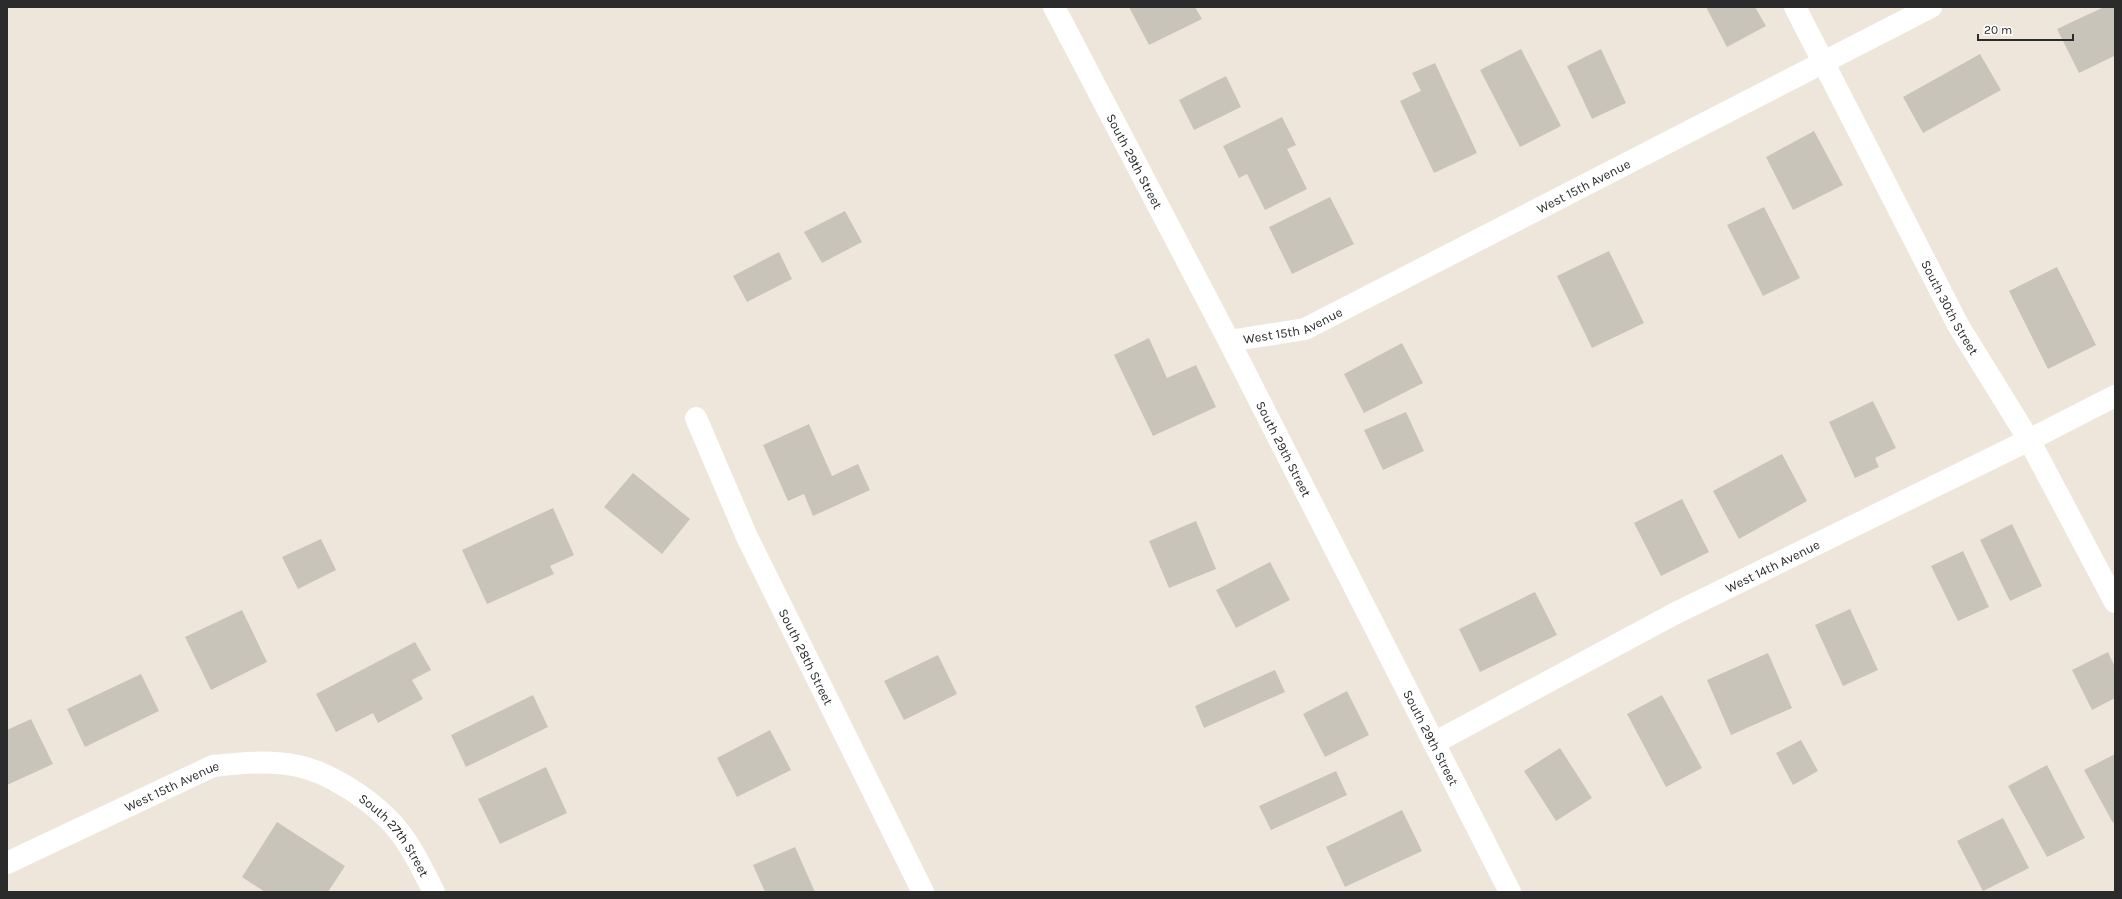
<svg xmlns="http://www.w3.org/2000/svg" width="2122" height="899" viewBox="0 0 2122 899" font-family="Karla,sans-serif">
<rect width="100%" height="100%" fill="#eee6db"/>
<!-- building -->
<path fill="#c9c4ba" d="M1129,7H1195L1202,19L1149,45Z
M1706,7H1755L1766,26L1727,47Z
M2104,7H2115V59L2114,56L2079,73L2057,29Z
M1521,49L1561,126L1520,147L1480,70Z
M1601,49L1626,103L1592,119L1567,66Z
M1980,54L2001,90L1923,133L1903,97Z
M1435,63L1477,153L1434,173L1400,101L1421,91L1412,73Z
M1226,76L1241,107L1194,130L1179,100Z
M1282,117L1296,145L1287,149L1307,189L1265,210L1247,174L1239,178L1223,146Z
M1814,131L1843,185L1793,210L1766,157Z
M1330,197L1354,244L1292,274L1269,227Z
M1764,207L1800,278L1763,296L1727,225Z
M845,211L862,242L822,263L804,232Z
M1609,251L1644,323L1592,348L1557,276Z
M779,252L792,279L747,302L733,276Z
M2057,267L2096,345L2048,369L2009,291Z
M1149,338L1167,378L1196,365L1216,407L1153,436L1114,355Z
M1402,343L1423,383L1364,413L1344,374Z
M1873,401L1896,448L1875,458L1879,467L1855,478L1829,422Z
M1406,412L1424,451L1383,470L1364,430Z
M809,424L832,476L858,464L870,490L813,516L804,494L788,501L763,445Z
M1782,454L1807,501L1739,539L1713,491Z
M633,473L690,519L662,554L604,507Z
M1682,499L1709,552L1661,576L1634,523Z
M553,508L574,555L550,566L554,574L487,604L462,550Z
M1196,521L1216,569L1169,588L1149,541Z
M2012,524L2042,586L2010,601L1980,540Z
M321,539L336,570L298,589L282,557Z
M1963,551L1989,607L1958,621L1931,566Z
M1270,562L1290,600L1236,628L1216,590Z
M1535,592L1557,635L1480,672L1459,629Z
M1850,609L1878,670L1843,686L1815,625Z
M242,610L267,662L211,690L185,637Z
M415,642L431,670L412,680L423,699L378,723L373,713L336,732L316,694Z
M2108,652L2115,667V698L2092,710L2072,670Z
M1768,653L1792,708L1731,735L1707,680Z
M938,655L957,694L904,720L884,681Z
M1275,670L1285,692L1204,728L1195,706Z
M141,674L159,711L85,747L67,709Z
M1347,691L1369,735L1325,757L1303,714Z
M533,695L548,727L466,767L451,735Z
M1662,695L1702,768L1666,787L1627,714Z
M31,719L53,764L7,785V730Z
M770,730L791,770L737,797L717,758Z
M1801,740L1818,771L1793,785L1776,753Z
M1560,748L1592,798L1556,821L1524,771Z
M2115,754V822L2113,823L2084,770Z
M2047,765L2085,838L2047,857L2008,786Z
M546,767L567,813L500,844L478,799Z
M1336,771L1347,795L1271,830L1259,806Z
M1402,810L1422,851L1345,887L1326,847Z
M2003,818L2029,868L1983,891L1957,841Z
M277,822L345,866L328,892H265L242,877Z
M795,847L815,892H765L753,865Z"/>
<g fill="none" stroke-linecap="round" stroke-linejoin="round">
<!-- minor -->
<g stroke="#fff" stroke-width="22">
<path id="s1" d="M1054,7L1229,341L1510,892"/>
<path id="s2" d="M1795,7L1958,325L2029,440L2115,602"/>
<path id="s3" d="M1229,341L1305,329L1931,7"/>
<path id="s4" d="M696,418L747,537L923,892"/>
<path id="s5" d="M1434,743L1674,614L2029,440L2115,396"/>
<path id="s6" d="M7,863L213,766C241,763 270,760 298,766C328,772 368,798 389,820C409,840 421,867 434,892"/>
</g>
</g>
<g text-anchor="middle" stroke-width="3.5" stroke-linejoin="round" paint-order="stroke">
<!-- street labels -->
<g font-size="13" fill="#2b2b2b" stroke="#fff">
<text dy="5" stroke="none"><textPath href="#s1" startOffset="174">South 29th Street</textPath></text>
<text dy="5" stroke="none"><textPath href="#s3" startOffset="390">West 15th Avenue</textPath></text>
<text dy="5" stroke="none"><textPath href="#s2" startOffset="338">South 30th Street</textPath></text>
<text dy="5" stroke="none"><textPath href="#s3" startOffset="66">West 15th Avenue</textPath></text>
<text dy="5" stroke="none"><textPath href="#s1" startOffset="498">South 29th Street</textPath></text>
<text dy="5" stroke="none"><textPath href="#s5" startOffset="382">West 14th Avenue</textPath></text>
<text dy="5" stroke="none"><textPath href="#s4" startOffset="263">South 28th Street</textPath></text>
<text dy="5" stroke="none"><textPath href="#s1" startOffset="822">South 29th Street</textPath></text>
<text dy="5" stroke="none"><textPath href="#s6" startOffset="182">West 15th Avenue</textPath></text>
<text dy="5" stroke="none"><textPath href="#s6" startOffset="435">South 27th Street</textPath></text>
</g>
</g>
<!-- border -->
<rect width="2122" height="899" fill="none" stroke="#2b2b2b" stroke-width="16"/>
<!-- scale -->
<path d="M1978 34v6h95v-6" fill="none" stroke="#2b2b2b" stroke-width="2"/>
<text x="1984" y="34" font-size="12" fill="#2b2b2b" stroke="#ffffff" stroke-width="3" paint-order="stroke">20 m</text>
</svg>
